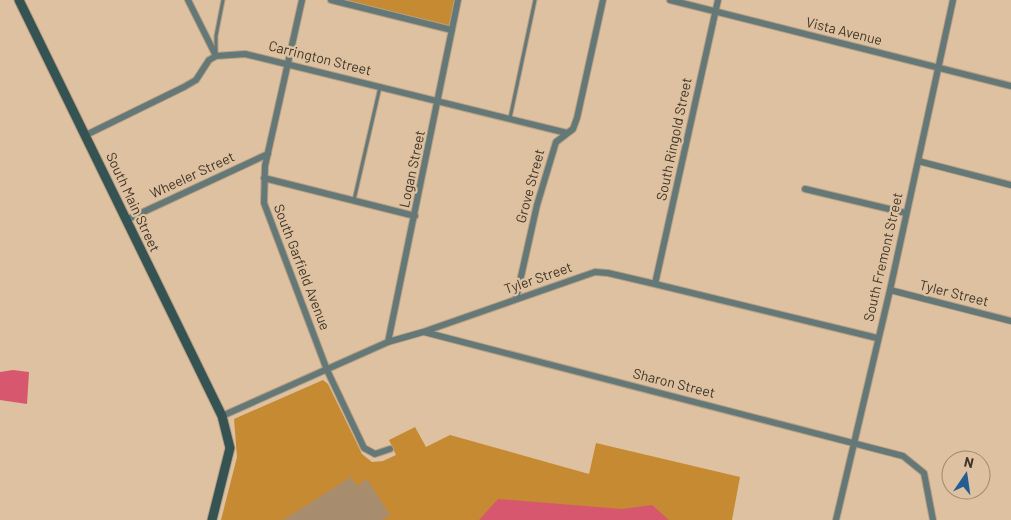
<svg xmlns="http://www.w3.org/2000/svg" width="1011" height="520" viewBox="0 0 1011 520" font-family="Barlow,sans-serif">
<rect width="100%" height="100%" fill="#ddc1a0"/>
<!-- green -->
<path fill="#c68a32" d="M331,0H458L452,30Z
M323,380L328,384L362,454L372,462L383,461L396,455L389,440L415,427L426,447L450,435L589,474L596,443L740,477L732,520H221L237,457L234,419Z"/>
<!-- water -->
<path fill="#d7576e" d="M13,370L29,372L27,404L0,400V372Z
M498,499L622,509L652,505L669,520H479Z"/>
<!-- building -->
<path fill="#a78d6d" d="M351,477L357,486L367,479L390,515L382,520H283Z"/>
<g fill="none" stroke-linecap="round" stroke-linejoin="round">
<!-- lane casing -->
<g stroke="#b79f83" stroke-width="5">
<path id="lane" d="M216,53V36L223,0
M510,118L535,0
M354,200L380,87"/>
</g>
<!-- street casing -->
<g stroke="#b79f83" stroke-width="8">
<path id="street" d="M188,0L216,56
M302,0L265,166L264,203L327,370L364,448L375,454L390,449
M331,0L452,30
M670,0L1011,86
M86,135L184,87L196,80L209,60L216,56L245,54L567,133
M918,161L1011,185
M264,178L415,216
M805,189L906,213
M126,220L268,154
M655,284L718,0
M890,290L1011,321
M516,299L537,205L556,142L573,129L577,118L603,0
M424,332L903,456L924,473L933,520
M388,342L458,0
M222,416L388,342L423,332L595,272L608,273L655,284L877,338
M836,520L890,290L953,0"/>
</g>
<!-- secondary casing -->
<g stroke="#b79f83" stroke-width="11">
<path id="secondary" d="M19,0L222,416L230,448L212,520"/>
</g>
<!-- path -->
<path stroke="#a58f75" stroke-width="1" stroke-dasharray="2.5 4" stroke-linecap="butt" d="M278,511L284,520"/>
<!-- lane -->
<use href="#lane" stroke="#647877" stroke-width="3"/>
<!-- street -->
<use href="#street" stroke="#647877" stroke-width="6"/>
<!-- secondary -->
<use href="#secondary" stroke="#345352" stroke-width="9"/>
</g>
<g text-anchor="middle" stroke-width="4.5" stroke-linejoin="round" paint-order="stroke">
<!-- street labels -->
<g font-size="14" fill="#3f3427" stroke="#ddc1a0">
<text transform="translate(844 31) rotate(14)" y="5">Vista Avenue</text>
<text transform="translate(320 58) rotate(14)" y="5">Carrington Street</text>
<text transform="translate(674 139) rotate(-78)" y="5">South Ringold Street</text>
<text transform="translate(412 169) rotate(-78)" y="5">Logan Street</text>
<text transform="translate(192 175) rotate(-25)" y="5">Wheeler Street</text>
<text transform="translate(530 186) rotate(-75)" y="5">Grove Street</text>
<text transform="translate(133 202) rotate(65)" y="5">South Main Street</text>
<text transform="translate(883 257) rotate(-77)" y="5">South Fremont Street</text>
<text transform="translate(302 267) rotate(69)" y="5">South Garfield Avenue</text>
<text transform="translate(538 278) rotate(-19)" y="5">Tyler Street</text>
<text transform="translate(954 293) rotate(14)" y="5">Tyler Street</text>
<text transform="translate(674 383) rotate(14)" y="5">Sharon Street</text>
</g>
</g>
<!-- north arrow -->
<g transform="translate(966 475) rotate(13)"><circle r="24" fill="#ddc1a0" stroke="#9e8970"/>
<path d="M0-4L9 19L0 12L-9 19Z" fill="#265c94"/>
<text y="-8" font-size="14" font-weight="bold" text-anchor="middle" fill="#3f3427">N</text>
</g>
</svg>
